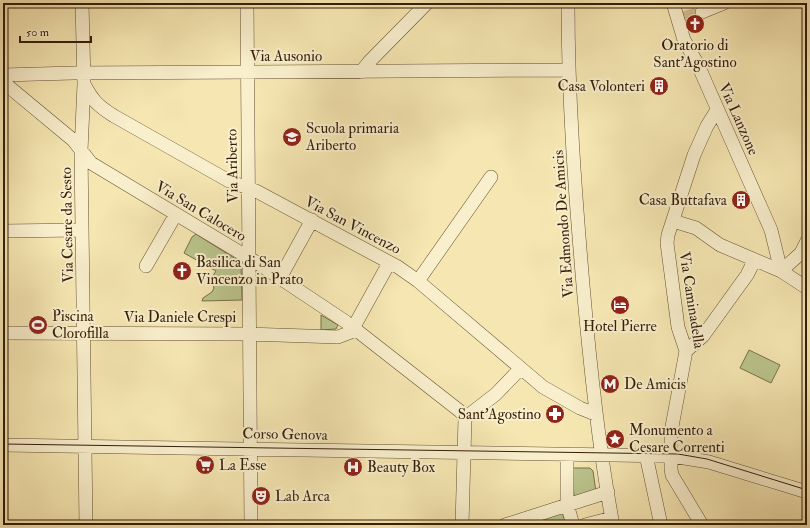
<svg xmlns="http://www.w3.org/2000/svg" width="810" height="528" viewBox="0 0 810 528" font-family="'IM FELL Double Pica',serif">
<rect width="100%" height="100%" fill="#f6e7b2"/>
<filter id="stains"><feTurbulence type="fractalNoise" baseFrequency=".005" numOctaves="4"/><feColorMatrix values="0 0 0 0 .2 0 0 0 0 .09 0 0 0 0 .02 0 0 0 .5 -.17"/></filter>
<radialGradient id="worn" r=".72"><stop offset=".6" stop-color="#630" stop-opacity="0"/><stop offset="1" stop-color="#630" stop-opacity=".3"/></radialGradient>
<!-- green -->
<path fill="#bbc58d" stroke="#78714a" d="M196,234L239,261L241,265L242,300L202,301L203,298L212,292L214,288L211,279L216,271L184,253L192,237Z
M321,315L338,325L336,329L321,330Z
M749,350L780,365L771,383L740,368Z
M572,468H590L593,471L596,492L574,496Z
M562,513L567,525H526Z"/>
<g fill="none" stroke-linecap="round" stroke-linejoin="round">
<!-- minor-tunnel -->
<path stroke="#cfbf90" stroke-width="13" stroke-dasharray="13 6" stroke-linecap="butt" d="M684,18L702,12"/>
<!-- minor casing -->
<g stroke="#645032" stroke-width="14">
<path id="minor" d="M82,3L84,84L81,151L86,525
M247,3L251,525
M568,3C568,97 575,191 583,285C590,366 598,445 613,525
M673,3L684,40L698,65L763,212L771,230L781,271
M702,12L724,3
M361,72L369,62L427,3
M3,75L73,73L568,70
M3,82L73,140L91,163L259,264L346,322L461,412L465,418
M84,84C92,100 98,106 114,116L229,181L256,191L398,267L418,281L543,387L580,408L595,414
M673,221L696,228L720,245L781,271L807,288
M3,231L82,230
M146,266L176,214
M781,271L801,253L807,241
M280,278L312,220
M418,281L491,177
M3,333L250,334L338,337L351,332L389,263
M686,351L703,336L747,275L754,261
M465,418L496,394L520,369
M3,445L672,456L709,462L807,492
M567,454V504L573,525
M646,455L661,525
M462,525L465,418
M505,525L608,492
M585,525L612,518
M702,525L672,475L671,469V432L686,351L678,327L667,243L668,235L694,155L707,126L717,110"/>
</g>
<!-- minor -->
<use href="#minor" stroke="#f9efcd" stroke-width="13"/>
<!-- tram -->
<path stroke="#341d07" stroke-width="1" d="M3,444L678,454L707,459L807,490"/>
</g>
<!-- icons -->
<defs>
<g id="church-disc" transform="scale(1)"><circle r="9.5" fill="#8f2418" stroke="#f9efcd"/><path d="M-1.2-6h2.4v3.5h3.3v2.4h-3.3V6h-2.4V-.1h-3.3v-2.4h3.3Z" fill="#fff"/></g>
<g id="building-disc" transform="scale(1)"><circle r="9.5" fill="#8f2418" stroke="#f9efcd"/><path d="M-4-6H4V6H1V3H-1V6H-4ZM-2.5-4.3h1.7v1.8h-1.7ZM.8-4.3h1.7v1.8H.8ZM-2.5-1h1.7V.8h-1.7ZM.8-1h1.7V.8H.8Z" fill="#fff"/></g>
<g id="school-disc" transform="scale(1)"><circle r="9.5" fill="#8f2418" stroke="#f9efcd"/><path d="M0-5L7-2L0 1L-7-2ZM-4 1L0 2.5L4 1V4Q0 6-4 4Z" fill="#fff"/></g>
<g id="hotel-disc" transform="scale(1)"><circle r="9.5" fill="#8f2418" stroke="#f9efcd"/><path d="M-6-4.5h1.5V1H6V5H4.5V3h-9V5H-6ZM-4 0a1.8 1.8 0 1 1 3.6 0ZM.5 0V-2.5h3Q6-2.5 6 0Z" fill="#fff"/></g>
<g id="stadium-disc" transform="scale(1)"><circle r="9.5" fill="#8f2418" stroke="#f9efcd"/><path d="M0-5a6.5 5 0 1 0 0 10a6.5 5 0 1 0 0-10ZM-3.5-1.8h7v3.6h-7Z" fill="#fff"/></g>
<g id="metro-disc" transform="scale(1)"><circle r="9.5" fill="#8f2418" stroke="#f9efcd"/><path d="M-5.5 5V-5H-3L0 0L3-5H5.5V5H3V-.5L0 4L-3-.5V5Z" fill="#fff"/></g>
<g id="pharmacy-disc" transform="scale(1)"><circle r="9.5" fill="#8f2418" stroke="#f9efcd"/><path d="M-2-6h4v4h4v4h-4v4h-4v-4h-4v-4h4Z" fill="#fff"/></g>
<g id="sight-disc" transform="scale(1)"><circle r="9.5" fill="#8f2418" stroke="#f9efcd"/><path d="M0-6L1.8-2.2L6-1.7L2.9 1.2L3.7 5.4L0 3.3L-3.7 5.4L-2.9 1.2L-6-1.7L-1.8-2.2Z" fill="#fff"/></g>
<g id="supermarket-disc" transform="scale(1)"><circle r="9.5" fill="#8f2418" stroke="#f9efcd"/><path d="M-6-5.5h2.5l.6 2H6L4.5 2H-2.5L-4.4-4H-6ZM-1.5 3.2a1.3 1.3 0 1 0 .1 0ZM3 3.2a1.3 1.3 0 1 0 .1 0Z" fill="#fff"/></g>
<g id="hospital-disc" transform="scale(1)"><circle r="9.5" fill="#8f2418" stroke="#f9efcd"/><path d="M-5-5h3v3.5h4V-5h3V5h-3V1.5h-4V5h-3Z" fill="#fff"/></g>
<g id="theatre-disc" transform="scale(1)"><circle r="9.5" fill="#8f2418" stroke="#f9efcd"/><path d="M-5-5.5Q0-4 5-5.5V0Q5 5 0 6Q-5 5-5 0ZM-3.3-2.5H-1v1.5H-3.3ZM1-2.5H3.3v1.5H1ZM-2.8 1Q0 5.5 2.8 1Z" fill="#fff"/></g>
</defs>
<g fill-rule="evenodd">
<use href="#church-disc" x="695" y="24"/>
<use href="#building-disc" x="659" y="86"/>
<use href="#school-disc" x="292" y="137"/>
<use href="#building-disc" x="741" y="200"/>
<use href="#church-disc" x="182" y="271"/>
<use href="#hotel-disc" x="620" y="305"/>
<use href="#stadium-disc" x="38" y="325"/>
<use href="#metro-disc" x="610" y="384"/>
<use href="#pharmacy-disc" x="555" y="414"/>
<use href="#sight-disc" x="615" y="439"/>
<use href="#supermarket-disc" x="205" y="465"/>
<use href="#hospital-disc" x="353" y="467"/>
<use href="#theatre-disc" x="261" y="496"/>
</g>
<g text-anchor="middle" stroke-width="4" stroke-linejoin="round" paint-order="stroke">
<!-- poi labels -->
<g font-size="15" fill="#341d07" stroke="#f9efcd" text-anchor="start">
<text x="695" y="50" text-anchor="middle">Oratorio di<tspan x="695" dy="17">Sant'Agostino</tspan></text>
<text x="645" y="91" text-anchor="end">Casa Volonteri</text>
<text x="306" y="133">Scuola primaria<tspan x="306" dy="17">Ariberto</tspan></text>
<text x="727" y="205" text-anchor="end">Casa Buttafava</text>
<text x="196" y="267">Basilica di San<tspan x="196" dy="17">Vincenzo in Prato</tspan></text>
<text x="52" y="321">Piscina<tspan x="52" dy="17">Clorofilla</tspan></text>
<text x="620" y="331" text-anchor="middle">Hotel Pierre</text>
<text x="624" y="389">De Amicis</text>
<text x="541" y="419" text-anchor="end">Sant'Agostino</text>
<text x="629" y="435">Monumento a<tspan x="629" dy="17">Cesare Correnti</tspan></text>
<text x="219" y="470">La Esse</text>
<text x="367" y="472">Beauty Box</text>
<text x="275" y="501">Lab Arca</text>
</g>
<!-- street labels -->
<g font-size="15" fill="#341d07" stroke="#f9efcd">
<text x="286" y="61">Via Ausonio</text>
<text transform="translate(739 119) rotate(66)" y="5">Via Lanzone</text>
<text transform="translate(232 166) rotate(-91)" y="5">Via Ariberto</text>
<text transform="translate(201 211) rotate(31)" y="5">Via San Calocero</text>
<text transform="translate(563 224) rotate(-94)" y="5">Via Edmondo De Amicis</text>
<text transform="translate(67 225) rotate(-91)" y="5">Via Cesare da Sesto</text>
<text transform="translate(353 225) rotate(28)" y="5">Via San Vincenzo</text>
<text transform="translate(692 300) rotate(81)" y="5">Via Caminadella</text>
<text x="180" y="322">Via Daniele Crespi</text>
<text transform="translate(285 434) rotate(1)" y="5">Corso Genova</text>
</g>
</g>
<!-- margin -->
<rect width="810" height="528" fill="none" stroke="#f6e7b2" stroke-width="16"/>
<rect x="4" y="4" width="802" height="520" fill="none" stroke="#341d07" stroke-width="2"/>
<rect x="8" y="8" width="794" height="512" fill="none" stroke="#341d07"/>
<!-- scale -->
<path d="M20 36v6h71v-6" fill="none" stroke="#341d07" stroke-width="2"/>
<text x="26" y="36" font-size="12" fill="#341d07" stroke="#f9efcd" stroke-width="3" paint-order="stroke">50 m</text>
<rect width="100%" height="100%" filter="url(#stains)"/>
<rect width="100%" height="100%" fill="url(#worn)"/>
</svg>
